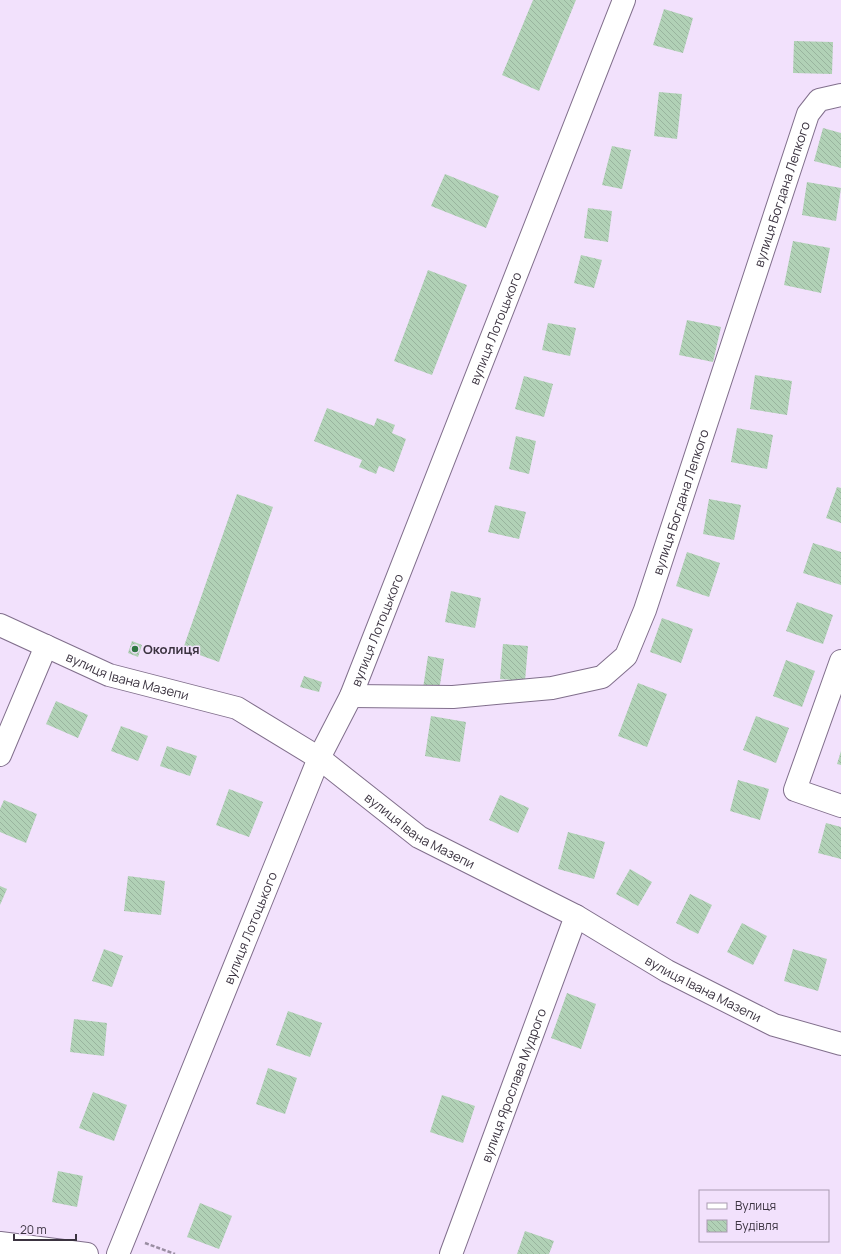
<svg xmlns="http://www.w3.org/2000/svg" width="841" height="1254" viewBox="0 0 841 1254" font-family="Manrope,sans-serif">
<defs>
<pattern id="building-back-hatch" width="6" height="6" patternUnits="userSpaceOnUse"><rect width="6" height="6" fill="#b1d1b6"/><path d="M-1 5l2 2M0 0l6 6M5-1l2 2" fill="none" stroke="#99b49e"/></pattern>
</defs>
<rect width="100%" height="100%" fill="#f2e1fc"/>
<!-- building -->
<path fill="url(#building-back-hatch)" d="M533,0H576L539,91L502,75Z
M664,9L693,18L683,53L653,45Z
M794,41L833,42L832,74L793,73Z
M659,92L682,94L677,139L654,136Z
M823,128L841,133V168L814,161Z
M612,146L631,150L622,189L602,185Z
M445,174L499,196L486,228L431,206Z
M807,182L841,188L836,221L802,215Z
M588,208L612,211L608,242L584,238Z
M793,241L830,248L821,293L784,285Z
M581,255L602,260L594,288L574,283Z
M428,270L467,285L432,375L394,361Z
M687,320L721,327L713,362L679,355Z
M548,323L576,328L570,356L542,350Z
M755,375L792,381L787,415L750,409Z
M524,376L553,384L544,417L515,409Z
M327,408L374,426L377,418L395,425L392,433L406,439L394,472L379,466L376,474L359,467L362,460L314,441Z
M737,428L773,435L767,469L731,462Z
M516,436L536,441L529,474L509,469Z
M837,487L841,488V523L826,518Z
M237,494L273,507L219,662L183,649Z
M709,499L741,505L734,540L703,534Z
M495,505L526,512L519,539L488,532Z
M813,543L841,552V585L803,573Z
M687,552L720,563L709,597L676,586Z
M451,591L481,598L475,628L445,622Z
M797,602L833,615L823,644L786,631Z
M662,618L693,629L681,663L650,652Z
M132,641L142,645L138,657L128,653Z
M503,644L528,646L525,681L500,679Z
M428,656L444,659L439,691L423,688Z
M786,660L815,671L802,707L773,696Z
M304,676L322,682L319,692L300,687Z
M638,683L667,694L647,747L618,736Z
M56,701L88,715L78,738L46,724Z
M431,716L466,722L460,762L425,756Z
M756,716L789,728L776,763L743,750Z
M121,726L148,736L138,761L111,751Z
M167,746L197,756L190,776L160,766Z
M841,751V765L837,764Z
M738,780L769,789L760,820L730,811Z
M229,789L263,802L249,837L216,825Z
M500,795L529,808L518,833L489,820Z
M4,800L37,814L26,843L0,832V809Z
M826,823L841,827V859L818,853Z
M568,832L605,842L594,879L558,869Z
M630,869L652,882L638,906L616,894Z
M128,876L165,881L161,915L124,911Z
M0,886L7,889L0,905Z
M690,894L712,905L698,934L676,923Z
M742,923L767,936L753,965L727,952Z
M104,949L123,956L112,987L92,981Z
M793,949L827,959L818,991L784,981Z
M567,993L596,1004L581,1049L551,1038Z
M288,1011L322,1023L310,1057L276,1045Z
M74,1019L107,1023L104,1056L70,1052Z
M268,1068L297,1078L285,1114L256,1104Z
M93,1092L127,1105L114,1141L79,1128Z
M442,1095L475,1106L463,1143L430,1132Z
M58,1171L83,1176L77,1207L52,1202Z
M200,1203L232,1216L219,1249L187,1237Z
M525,1231L554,1241L549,1254H517Z"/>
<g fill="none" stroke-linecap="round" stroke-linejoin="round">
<!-- minor casing -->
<g stroke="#816f8c" stroke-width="24">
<g id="minor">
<path id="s1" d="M0,625L109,675L237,708L319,758L419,837L576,916L667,971L774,1025L841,1044"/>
<path d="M841,661L795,790L841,806"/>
<path id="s2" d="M351,696L453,697L552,688L602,677L626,656L645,610L808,114L819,100L841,95"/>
<path d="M0,755L46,646"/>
<path d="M0,1243L87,1254"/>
<path id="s3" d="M118,1254L319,758L351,696L624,0"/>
<path id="s4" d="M451,1254L576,916"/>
</g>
</g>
<!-- path -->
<path stroke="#9a8ea2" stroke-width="2.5" stroke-dasharray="4 2" stroke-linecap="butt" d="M145,1243L175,1254"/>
<!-- minor -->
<use href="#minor" stroke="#fff" stroke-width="22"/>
</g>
<!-- markers -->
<circle fill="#2f7642" stroke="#f2e1fc" stroke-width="1.5" cx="135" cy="649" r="4"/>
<g text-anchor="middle" stroke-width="3" stroke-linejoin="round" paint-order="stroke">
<!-- street labels -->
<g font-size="13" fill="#3b3340" stroke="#f2e1fc">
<text dy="5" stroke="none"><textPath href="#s2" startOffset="772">вулиця Богдана Лепкого</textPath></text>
<text dy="5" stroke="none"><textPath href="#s3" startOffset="1000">вулиця Лотоцького</textPath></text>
<text dy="5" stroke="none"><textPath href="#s2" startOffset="448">вулиця Богдана Лепкого</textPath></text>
<text dy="5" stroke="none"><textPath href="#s3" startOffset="676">вулиця Лотоцького</textPath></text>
<text dy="5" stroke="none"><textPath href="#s1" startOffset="138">вулиця Івана Мазепи</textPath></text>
<text dy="5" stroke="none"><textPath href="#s1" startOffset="473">вулиця Івана Мазепи</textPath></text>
<text dy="5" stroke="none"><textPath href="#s3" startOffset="352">вулиця Лотоцького</textPath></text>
<text dy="5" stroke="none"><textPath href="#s1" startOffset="798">вулиця Івана Мазепи</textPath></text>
<text dy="5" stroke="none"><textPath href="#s4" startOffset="180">вулиця Ярослава Мудрого</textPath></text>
</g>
<!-- poi labels -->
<g font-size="13" font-weight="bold" fill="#3b3340" stroke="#f2e1fc" text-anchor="start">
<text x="143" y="654">Околиця</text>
</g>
</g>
<!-- legend -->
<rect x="699" y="1190" width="130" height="52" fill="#f2e1fc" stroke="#a99bb1"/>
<rect x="707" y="1203" width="20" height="6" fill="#ffffff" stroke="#a99bb1"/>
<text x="735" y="1210" font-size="12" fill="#3b3340">Вулиця</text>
<rect x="707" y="1220" width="20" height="12" fill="url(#building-back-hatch)" stroke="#a99bb1"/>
<text x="735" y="1230" font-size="12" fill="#3b3340">Будівля</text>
<!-- scale -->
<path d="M14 1234v6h62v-6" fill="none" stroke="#3b3340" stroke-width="2"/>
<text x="20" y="1234" font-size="12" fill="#3b3340" stroke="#f2e1fc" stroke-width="3" paint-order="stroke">20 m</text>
</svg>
